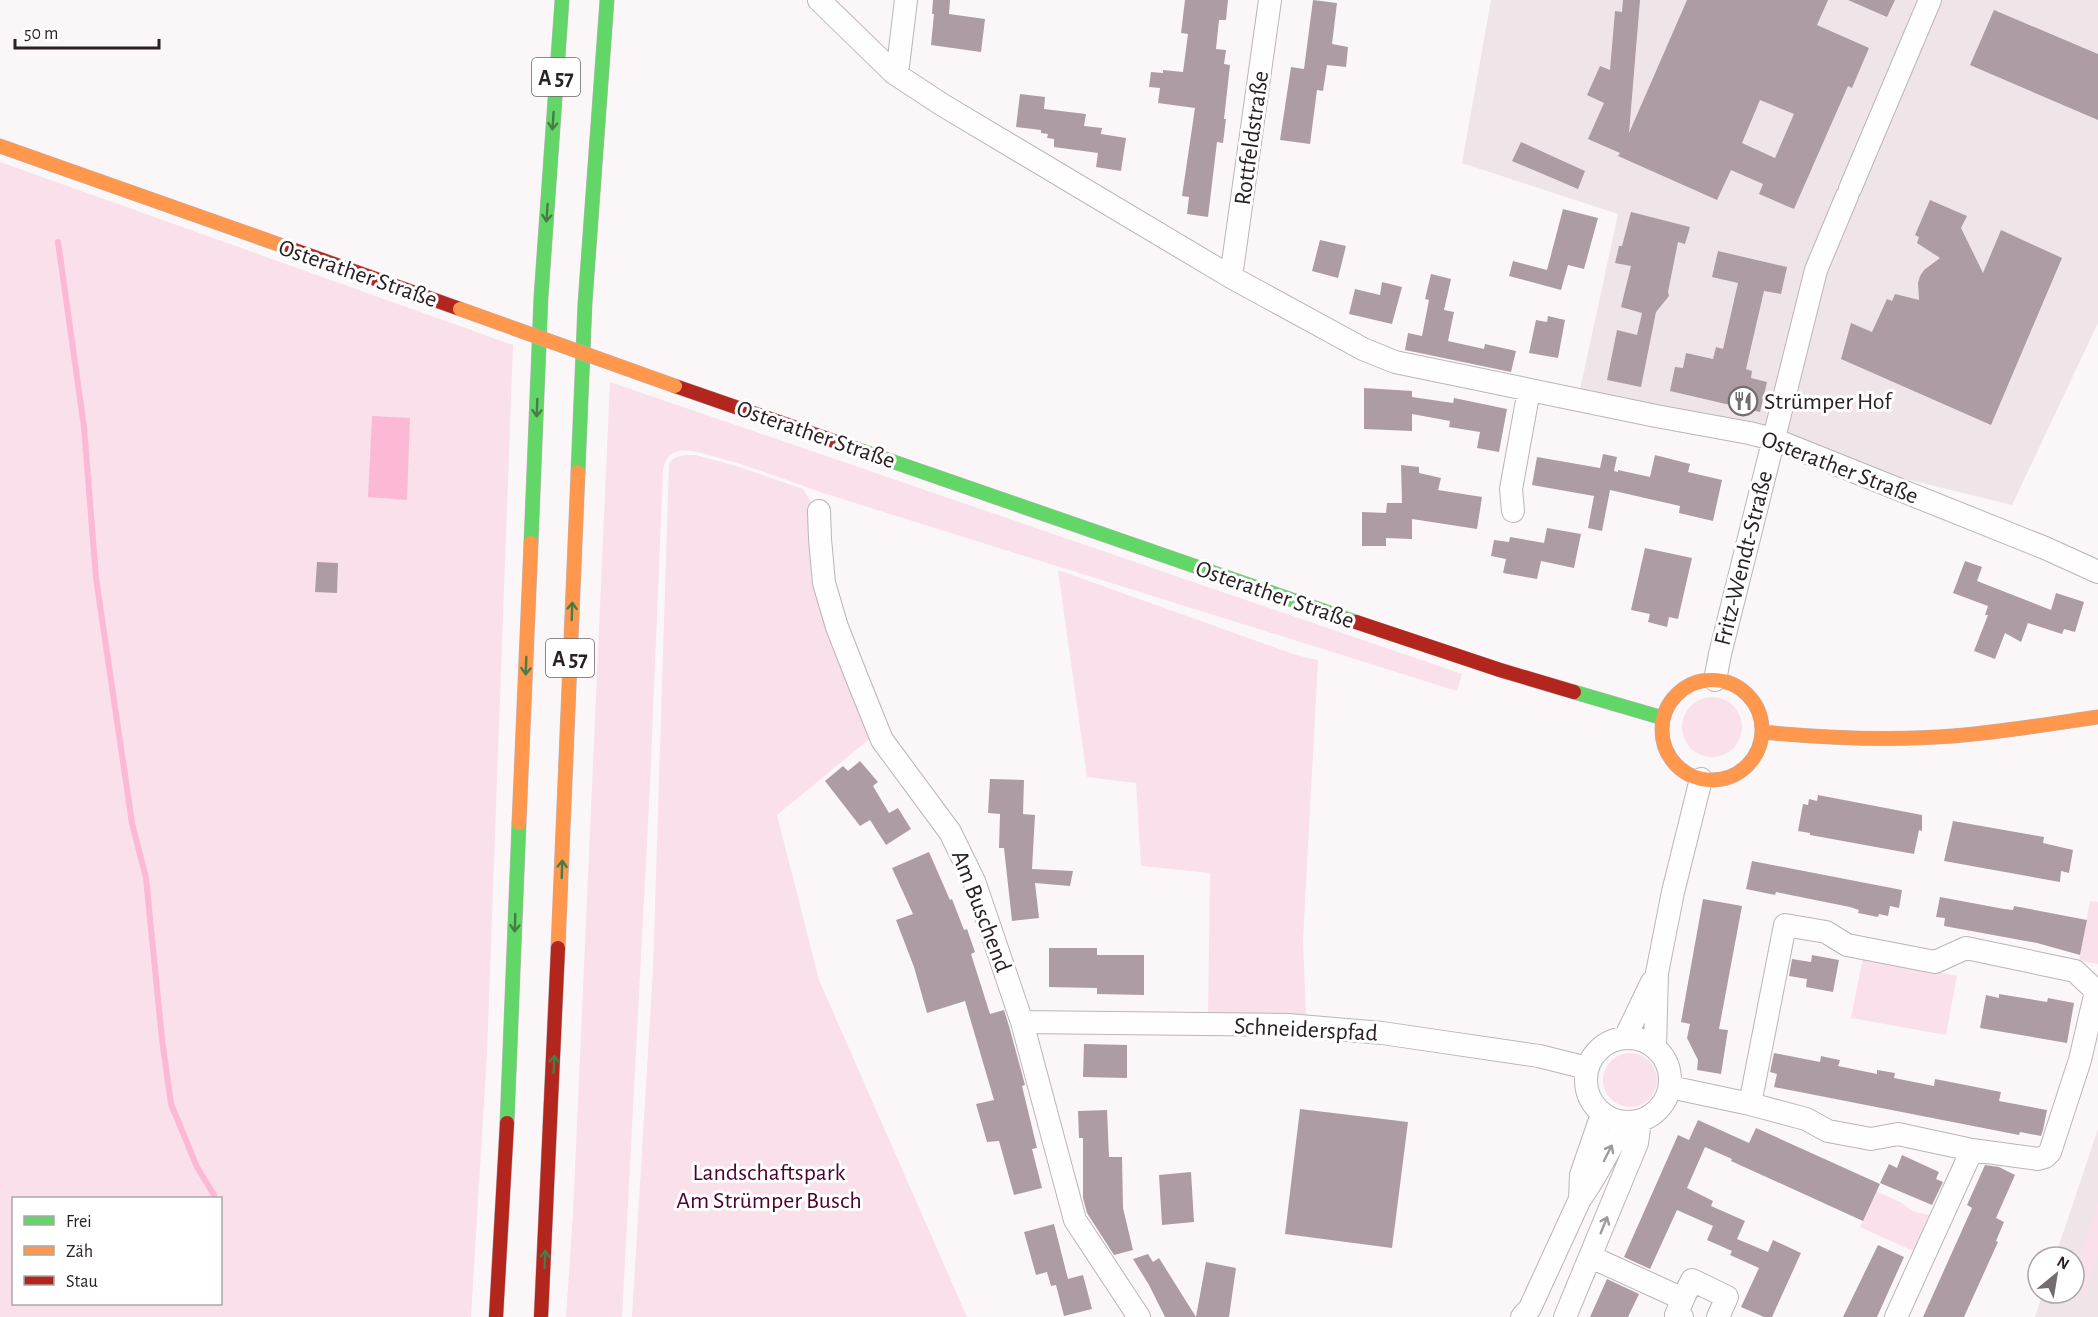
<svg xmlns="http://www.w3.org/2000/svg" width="2098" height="1317" viewBox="0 0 2098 1317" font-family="'Alegreya Sans',sans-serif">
<rect width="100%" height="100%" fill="#fbf7f9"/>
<!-- built -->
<path fill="#efe5e9" d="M1491,0H2098V323L2012,505L1578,399L1618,214L1462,163Z
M2098,1129V1317H2035L2043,1293H2074V1257H2055Z"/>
<!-- green -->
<path fill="#f9e0ea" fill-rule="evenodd" d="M0,162L513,345L487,1053L471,1317H0ZM14,1198H220V1304H14Z
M610,382L1462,674L1457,691L823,493C787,480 753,467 716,457C704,454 692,449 679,451C669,453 664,461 663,471L650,785L622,1317H566L573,1214Z
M696,455L739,467L803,489L812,504L873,736L777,815L819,980L967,1317H632L653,969L669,464C675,454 685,455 696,455Z
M1058,570L1296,655L1318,660L1303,940L1306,1017L1208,1014L1210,873L1141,866L1136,783L1087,777Z
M1682 727a30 30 0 1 1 60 0a30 30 0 1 1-60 0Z
M2090,901L2098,902V964L2079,961Z
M1863,957L1957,976L1946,1035L1851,1018Z
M1603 1080a27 27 0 1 1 54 0a27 27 0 1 1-54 0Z
M1876,1191L1902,1203L1912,1211L1929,1215L1913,1251L1860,1227Z
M2098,1200V1255L2085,1295L2074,1292V1275Z"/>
<!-- water -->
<path fill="#fbb9d6" d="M372,416L410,418L407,500L368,497Z"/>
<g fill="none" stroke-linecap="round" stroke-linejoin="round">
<!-- stream -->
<path stroke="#fbb9d6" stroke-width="6" d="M58,242L84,427L96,578L132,823L146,878L162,1039L171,1104L197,1167L214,1195"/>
</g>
<!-- building -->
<path fill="#ad9ca4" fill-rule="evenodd" d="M933,0H950L949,14L985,19L981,52L931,45L934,14H932Z
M1185,0H1228L1226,20H1219L1216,49L1226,50L1224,64L1230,65L1224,119H1226L1223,143L1217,142L1208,217L1187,214L1189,197L1182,196L1195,108L1158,103L1160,88L1149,87L1151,72L1163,73V70L1183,72L1188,34L1181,33Z
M1313,0L1337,3L1332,44L1348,47L1346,67L1327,65L1323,91L1317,90L1310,144L1280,140L1291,67L1304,69Z
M1623,0H1640L1629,133L1687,0H1828L1817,25L1869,48L1852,88L1848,86L1794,209L1759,194L1763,184L1731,170L1717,200L1618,156L1620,153L1588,139L1604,103L1587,95L1600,66L1610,70L1615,11L1622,12ZM1760,100L1794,114L1775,158L1742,143Z
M1848,0H1895L1887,17Z
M1994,10L2098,54V120L1970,65Z
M1020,94L1045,97L1044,109L1086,114L1084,126L1102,128L1101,134L1126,138L1121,171L1096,167L1098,153L1054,147V139L1047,138L1048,134L1041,133V130L1016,127Z
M1521,142L1585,171L1578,189L1512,161Z
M1930,200L1967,216L1961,228L1983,273L2001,230L2062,258L1991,425L1841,359L1851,323L1872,332L1887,299L1892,301L1895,294L1919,300L1918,283L1920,276L1924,270L1940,258L1917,243L1919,237L1915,235Z
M1563,209L1598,218L1584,269L1568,265L1561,290L1509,276L1513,261L1547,270Z
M1631,212L1690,227L1685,244L1678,242L1668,292L1669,296L1656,312L1641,387L1607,380L1617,330L1637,335L1642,313L1621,307L1631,266L1615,263L1619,246H1622Z
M1320,240L1346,246L1338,278L1312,271Z
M1718,251L1787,267L1781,294L1764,291L1746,369L1752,371L1751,378L1767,382L1760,412L1670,391L1675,367L1683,368L1686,353L1713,359L1716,347L1723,349L1738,283L1712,277Z
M1431,274L1451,279L1444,310L1454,312L1448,341L1484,349L1485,344L1516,351L1511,372L1405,350L1408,333L1422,336L1429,300L1425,299Z
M1382,282L1402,287L1392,324L1349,314L1355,289L1380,295Z
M1548,316L1565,320L1558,358L1529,353L1536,320L1547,322Z
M1364,388L1412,391V397L1453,403L1454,398L1507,409L1499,452L1477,448L1480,432L1449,427L1450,421L1412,414V431L1364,429Z
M1603,454L1617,457L1614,471L1618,472V470L1650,477L1655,455L1690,464L1688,472L1722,480L1713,521L1679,513L1680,506L1610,490L1602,531L1588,528L1594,496L1532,485L1537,457L1600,468Z
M1401,465L1419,467V473L1441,478L1438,490L1482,497L1477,529L1412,519V539L1386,538V546H1362V512L1386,513L1387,503H1402Z
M1547,528L1581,534L1574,568L1541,561L1537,579L1503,573L1506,559L1491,556L1494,540L1509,542L1510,537L1544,543Z
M1645,548L1692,558L1678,619L1669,617L1667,627L1648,622L1650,614L1631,610Z
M1965,561L1982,567L1977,581L2051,610L2056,593L2084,602L2075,632L2064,629L2062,634L2028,623L2021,642L2005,633L1995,659L1974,651L1988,615H1985L1988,606L1953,593Z
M317,562L338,563L337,593L315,592Z
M860,761L878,782L873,786L889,813L898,808L911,829L886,845L870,820L860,826L825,781L843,766L848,771Z
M990,779L1024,780L1023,814L1035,815L1032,869L1073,871L1070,886L1035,883L1039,918L1012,921L1004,848H999L1000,814L988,813Z
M1818,795L1922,815V831L1919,830L1914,854L1810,835V833L1798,831L1803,804L1808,805L1809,799L1817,801Z
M1953,821L2044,837L2043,843L2073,850L2069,873L2061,871L2060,882L1944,861Z
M929,852L950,900L952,899L964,930L967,929L975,952L971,954L990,1014L1004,1010L1009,1026L1025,1085L1022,1086L1037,1148L1032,1149L1042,1188L1014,1195L999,1141L987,1142L976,1104L994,1100L965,1001L927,1013L914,967L896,920L913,914L892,868Z
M1752,861L1902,890L1899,908L1890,906L1888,916L1879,914L1878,917L1858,913L1859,910L1850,907L1776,892L1775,895L1746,889Z
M1940,897L2004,909L2013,910L2014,906L2087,920L2080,955L2037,943L1944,926L1945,918L1936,917Z
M1703,899L1742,906L1719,1029L1728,1030L1721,1074L1697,1070L1698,1060L1687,1038L1690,1024L1681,1022Z
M1049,948H1097V955H1144V995L1097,994V988L1049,987Z
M1812,955L1839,960L1833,992L1806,987L1807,979L1789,976L1792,959L1811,962Z
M1999,994L2047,1002L2048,998L2074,1003L2067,1043L1980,1028L1986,995L1999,998Z
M1084,1044L1127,1045V1078L1083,1077Z
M1774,1053L1820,1062L1821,1056L1830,1058L1840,1060L1838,1066L1877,1074V1070L1895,1073L1894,1078L1934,1086L1935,1079L2001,1092L1999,1101L2047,1110L2043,1130L2041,1136L2020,1132L2019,1135L1774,1087L1777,1074L1770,1072Z
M1300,1109L1408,1122L1392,1248L1285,1234Z
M1107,1110L1109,1157H1122L1123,1208L1133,1250L1114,1255L1087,1213L1083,1198V1138H1079L1078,1111Z
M1698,1120L1749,1143L1756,1128L1880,1184L1863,1221L1731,1161L1732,1159L1705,1147L1687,1188L1713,1201L1711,1206L1745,1221L1737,1239L1768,1252L1773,1240L1801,1253L1772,1317H1764L1741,1307L1759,1268L1730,1255L1732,1251L1707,1240L1713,1226L1677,1210L1650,1269L1624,1257L1678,1135L1689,1140Z
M1902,1155L1939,1172L1936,1179L1943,1182L1932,1205L1880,1183L1889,1164L1897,1168Z
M1985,1165L1999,1167L2015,1175L1996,1218L2004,1222L1996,1241L1998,1242L1964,1317H1923L1972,1208L1967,1205Z
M1191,1172L1194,1222L1162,1225L1159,1175Z
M1054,1224L1068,1279L1083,1275L1092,1309L1064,1316L1056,1285L1051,1286L1047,1272L1036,1275L1024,1232Z
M1878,1245L1904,1257L1877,1317H1843Z
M1148,1254L1153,1262L1159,1258L1196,1317L1206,1262L1236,1268L1229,1317H1165L1149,1285L1133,1259Z
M1607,1279L1639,1294L1628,1317H1590Z"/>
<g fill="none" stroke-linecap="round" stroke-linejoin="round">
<!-- street casing -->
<g stroke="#bbb4b8" stroke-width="24">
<path id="street" d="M819,0L894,73L941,104L1231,277L1363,349L1395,362L1656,416L1749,433L1773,439L2045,548L2098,572
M894,73L898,66L906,0
M1850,189L1930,0
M1231,277L1270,0
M819,511L820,539L824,583L837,627L857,678L882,740L950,832L974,881L1022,1022L1075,1220L1139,1317
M1513,511L1511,489L1529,390
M1715,680L1720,654L1816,270L1847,196
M1022,1022L1288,1025L1382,1033L1539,1056L1587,1068
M1586 1080a42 42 0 1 1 84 0a42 42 0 1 1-84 0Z
M1625,1038L1652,982
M1655,1048L1657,973L1673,892L1701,779
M1670,1087L1750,1104L1806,1119L1828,1131L1871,1139L1898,1134L1972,1150L1896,1317
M1750,1104L1785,925L1826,932L1847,945L1935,962L1966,948L2075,971L2096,991L2080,1060L2050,1152L2045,1157L2038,1159L1972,1150
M1602,1114L1581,1175L1580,1199C1598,1175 1609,1147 1626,1123
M1591,1257L1683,1299L1676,1315L1682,1317
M1683,1299L1692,1280L1727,1297L1718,1317
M1522,1317L1530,1308L1580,1199
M1565,1317L1637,1143L1640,1121"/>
</g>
<!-- fast casing -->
<g stroke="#bbb4b8" stroke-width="15">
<path id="fast" d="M848,446L1356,622
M578,472L585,303L607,0
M531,543L541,297L562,0
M1574,692L1663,718
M507,1123L519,823"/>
</g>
<!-- slow casing -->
<g stroke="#bbb4b8" stroke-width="15">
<path id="slow" d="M0,146L286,247
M1662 730a50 50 0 1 1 100 0a50 50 0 1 1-100 0Z
M1762,732C1825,738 1890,741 1953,736C2002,732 2050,724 2098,717
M519,823L531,543
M558,948L578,472"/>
</g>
<!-- jam casing -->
<g stroke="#bbb4b8" stroke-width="15">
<path id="jam" d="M286,247L460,309
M675,386L848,446
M1356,622L1500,670L1574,692
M496,1317L507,1123
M541,1317L558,948"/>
</g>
<!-- street -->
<use href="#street" stroke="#fefefe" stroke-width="22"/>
<!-- fast -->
<use href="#fast" stroke="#63d668" stroke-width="14"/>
<!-- slow -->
<use href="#slow" stroke="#ff974d" stroke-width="14"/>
<!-- jam -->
<use href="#jam" stroke="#b3261e" stroke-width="14"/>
<!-- slow-bridge casing -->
<g stroke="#bbb4b8" stroke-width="15" stroke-linecap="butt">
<path id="slow-bridge" d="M460,309L675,386"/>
</g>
<!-- slow-bridge -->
<use href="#slow-bridge" stroke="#ff974d" stroke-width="14"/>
</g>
<!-- one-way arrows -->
<defs><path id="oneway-shaft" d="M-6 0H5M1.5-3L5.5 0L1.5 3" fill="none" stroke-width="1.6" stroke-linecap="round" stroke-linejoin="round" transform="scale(1.5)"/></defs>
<g stroke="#477c46">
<use href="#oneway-shaft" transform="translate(553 121) rotate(94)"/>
<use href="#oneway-shaft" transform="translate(547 213) rotate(94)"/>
<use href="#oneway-shaft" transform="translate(537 408) rotate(92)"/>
<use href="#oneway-shaft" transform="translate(572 611) rotate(-88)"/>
<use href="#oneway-shaft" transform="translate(526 666) rotate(92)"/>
<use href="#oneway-shaft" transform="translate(562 869) rotate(-88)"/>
<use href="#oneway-shaft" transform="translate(515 923) rotate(92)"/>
<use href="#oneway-shaft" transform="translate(554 1064) rotate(-88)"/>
<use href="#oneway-shaft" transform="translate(545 1259) rotate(-87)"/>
</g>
<g stroke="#9f9b9c">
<use href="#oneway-shaft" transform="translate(1608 1153) rotate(-63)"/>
<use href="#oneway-shaft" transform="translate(1604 1225) rotate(-68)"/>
</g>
<!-- icons -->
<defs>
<g id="restaurant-ring" transform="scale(1.5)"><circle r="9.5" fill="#fff" stroke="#746c6f" stroke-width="1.5"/><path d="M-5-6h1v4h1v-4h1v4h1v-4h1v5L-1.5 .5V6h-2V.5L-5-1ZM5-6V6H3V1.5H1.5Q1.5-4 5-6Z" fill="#746c6f"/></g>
</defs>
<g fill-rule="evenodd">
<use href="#restaurant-ring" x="1743" y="401"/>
</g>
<g text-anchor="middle" stroke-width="6" stroke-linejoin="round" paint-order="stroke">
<!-- shield labels -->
<g fill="#fff" stroke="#6b6466" stroke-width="1.5">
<rect x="532" y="58" width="48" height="38" rx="4.5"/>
<rect x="546" y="639" width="48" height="38" rx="4.5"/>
</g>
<g font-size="22" font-weight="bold" fill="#2b2125">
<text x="556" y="85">A 57</text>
<text x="570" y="666">A 57</text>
</g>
<!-- street labels -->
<g font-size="24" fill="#2b2125" stroke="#fff">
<text transform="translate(1251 138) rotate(-82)" y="8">Rottfeldstraße</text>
<text transform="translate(358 273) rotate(19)" y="8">Osterather Straße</text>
<text transform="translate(816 434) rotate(19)" y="8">Osterather Straße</text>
<text transform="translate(1840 467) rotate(21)" y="8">Osterather Straße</text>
<text transform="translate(1743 558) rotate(-76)" y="8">Fritz-Wendt-Straße</text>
<text transform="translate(1275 594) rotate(19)" y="8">Osterather Straße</text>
<text transform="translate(982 911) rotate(69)" y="8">Am Buschend</text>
<text transform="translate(1306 1029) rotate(3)" y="8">Schneiderspfad</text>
</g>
<!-- poi labels -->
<g font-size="24" fill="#2b2125" stroke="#fff" text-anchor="start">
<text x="1764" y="409">Strümper Hof</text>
</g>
<!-- park labels -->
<g font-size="24" fill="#50002f" stroke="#fff">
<text x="769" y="1180">Landschaftspark<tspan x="769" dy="28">Am Strümper Busch</tspan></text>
</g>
</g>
<!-- legend -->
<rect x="12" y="1197" width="210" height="108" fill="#ffffff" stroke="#aaa6a8" stroke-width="1.5"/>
<rect x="24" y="1216" width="30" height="9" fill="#63d668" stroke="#aaa6a8" stroke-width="1.5"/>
<text x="66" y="1227" font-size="18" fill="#2b2125">Frei</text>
<rect x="24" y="1246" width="30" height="9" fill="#ff974d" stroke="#aaa6a8" stroke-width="1.5"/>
<text x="66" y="1257" font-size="18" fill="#2b2125">Zäh</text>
<rect x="24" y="1276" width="30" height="9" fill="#b3261e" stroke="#aaa6a8" stroke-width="1.5"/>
<text x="66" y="1287" font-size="18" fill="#2b2125">Stau</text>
<!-- north arrow -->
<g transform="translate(2056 1275) rotate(30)"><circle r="28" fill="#ffffff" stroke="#aaa6a8" stroke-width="1.5"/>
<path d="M0-4.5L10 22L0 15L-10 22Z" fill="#746c6f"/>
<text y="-9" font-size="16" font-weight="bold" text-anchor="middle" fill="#2b2125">N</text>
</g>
<!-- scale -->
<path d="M15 39v9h144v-9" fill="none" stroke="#2b2125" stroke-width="3"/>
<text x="24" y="39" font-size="18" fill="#2b2125" stroke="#ffffff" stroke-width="4.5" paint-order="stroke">50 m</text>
</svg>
